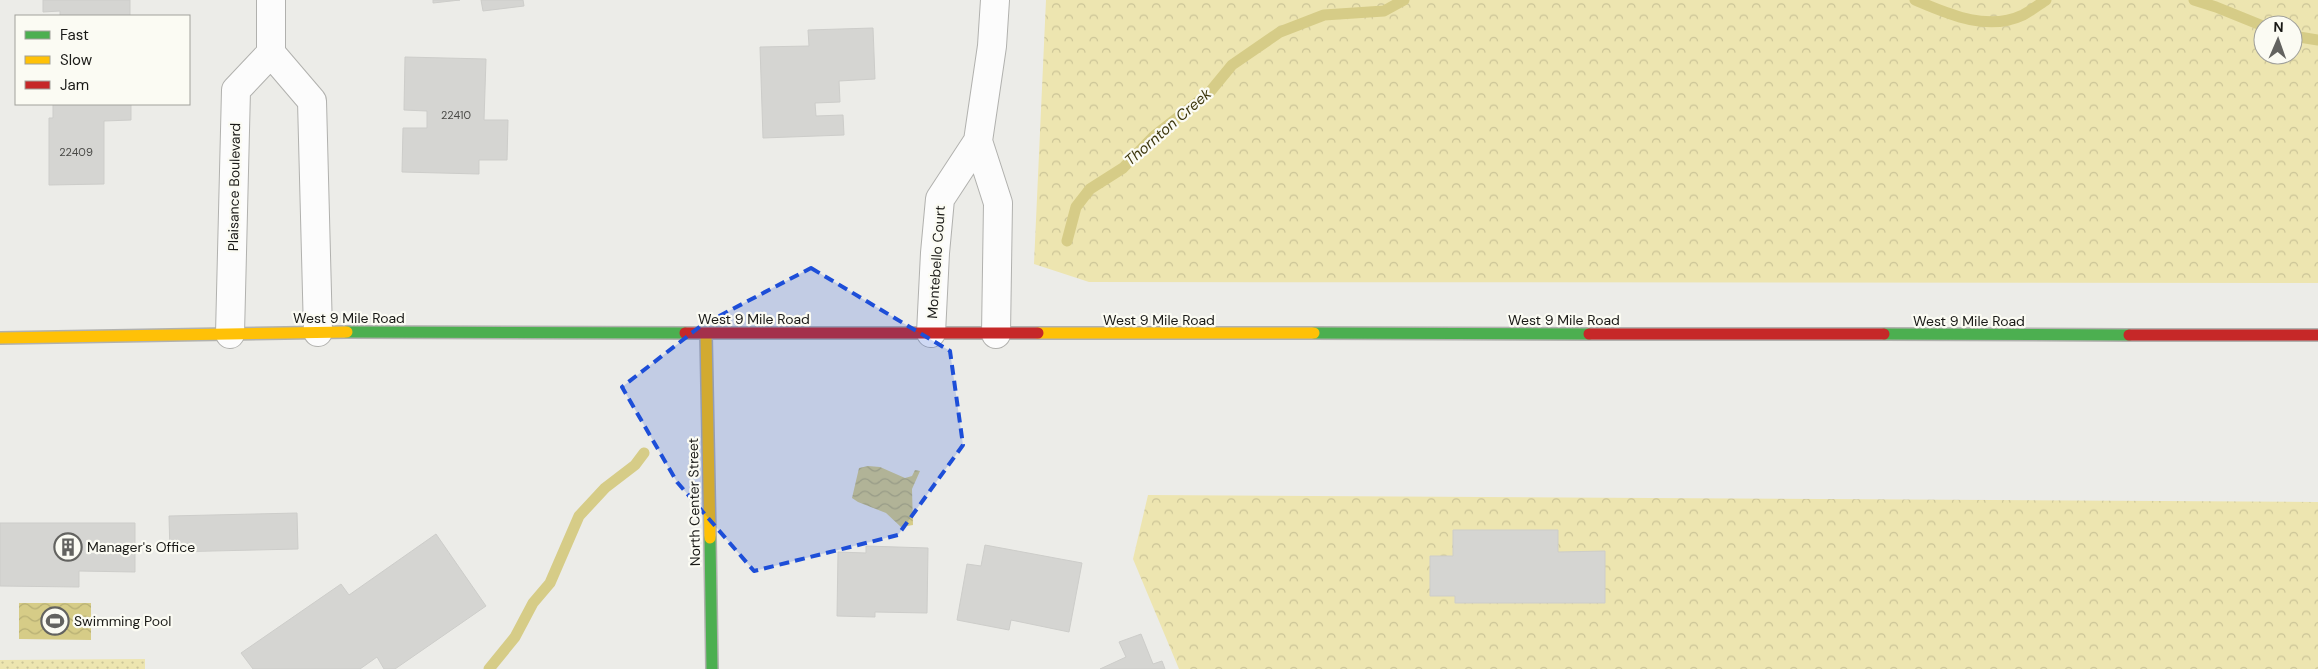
<svg xmlns="http://www.w3.org/2000/svg" width="2318" height="669" viewBox="0 0 2318 669" font-family="'DM Sans',sans-serif">
<defs>
<pattern id="green-dots" width="8" height="8" patternUnits="userSpaceOnUse" patternTransform="scale(1.25)"><rect width="8" height="8" fill="#ede5b0"/><path d="M2 2h.1M6 6h.1" fill="none" stroke="#cbc497" stroke-width="1.8" stroke-linecap="round"/></pattern>
<pattern id="forest-crowns" width="20" height="18" patternUnits="userSpaceOnUse" patternTransform="scale(1.25)"><rect width="20" height="18" fill="#ede5b0"/><path d="M2 6a3 3 0 1 1 6 0M12 15a3 3 0 1 1 6 0" fill="none" stroke="#cbc497"/></pattern>
<pattern id="water-waves" width="16" height="10" patternUnits="userSpaceOnUse" patternTransform="scale(1.25)"><rect width="16" height="10" fill="#d6cc87"/><path d="M0 5q4-4 8 0t8 0" fill="none" stroke="#b7af74"/></pattern>
</defs>
<rect width="100%" height="100%" fill="#ecece8"/>
<!-- green -->
<path fill="url(#green-dots)" d="M145,659V669H0V660Z"/>
<!-- forest -->
<path fill="url(#forest-crowns)" fill-rule="evenodd" d="M1046,0H2318V283L1089,282L1034,264ZM2263,25H2293V55H2263Z
M1148,495L2318,502V669H1179L1133,559Z"/>
<!-- water -->
<path fill="url(#water-waves)" d="M868,466L880,467L905,478L912,476L915,470L920,471L912,489L913,525L901,527L886,513L858,502L852,498L859,468Z
M19,603H91V640L19,639Z"/>
<g fill="none" stroke-linecap="round" stroke-linejoin="round">
<!-- stream -->
<path stroke="#d6cc87" stroke-width="11" d="M1915,0C1948,14 1987,32 2023,15C2031,11 2038,5 2046,0
M2194,0L2216,7L2263,26
M2293,36L2318,40
M1067,241L1076,207L1090,189L1123,168L1154,136L1209,93L1232,65L1280,32L1324,15L1384,11L1404,0
M489,669L515,637L533,603L550,583L579,516L605,488L635,465L644,453"/>
</g>
<!-- building -->
<path fill="#d5d5d2" stroke="#cdcdca" d="M43,0H130V16H60V11L43,12Z
M433,0H460L433,3Z
M481,0H523L524,6L483,11Z
M873,28L875,79L839,81L840,102L815,103L816,116L843,115L844,135L763,138L760,47L809,46L808,30Z
M405,57L486,59L484,120H508L507,160H479V174L402,172L403,128H427V111L404,110Z
M53,104H131V120L104,121V184L49,185V118H53Z
M297,513L298,549L170,552L169,516Z
M0,523H135V572L79,571V587L0,586Z
M1453,530H1558V552L1605,551V603H1455V596H1430V556H1453Z
M436,534L486,606L395,669H384L377,657L360,669H253L241,653L341,584L349,595Z
M985,545L1082,563L1069,632L1011,620L1009,630L957,620L967,564L981,566Z
M866,546L928,548L927,613L875,612V617L837,616L838,552L866,553Z
M1141,634L1153,664L1162,661L1165,669H1100L1126,657L1119,642Z"/>
<g fill="none" stroke-linecap="round" stroke-linejoin="round">
<!-- street casing -->
<g stroke="#b1b1ae" stroke-width="30">
<path id="street" d="M271,0V53L312,101L318,332
M978,141L998,203L996,334
M931,333L935,253L940,199L978,141L992,46L995,0
M230,334L236,90L271,53"/>
</g>
<!-- fast casing -->
<g stroke="#b1b1ae" stroke-width="14">
<path id="fast" d="M347,332L685,333
M1314,333L1589,334
M1884,334L2129,335
M710,538L712,669"/>
</g>
<!-- slow casing -->
<g stroke="#b1b1ae" stroke-width="14">
<path id="slow" d="M1038,333H1314
M706,334L710,538
M0,338L347,332"/>
</g>
<!-- jam casing -->
<g stroke="#b1b1ae" stroke-width="14">
<path id="jam" d="M685,333H1038
M1589,334H1884
M2129,335H2318"/>
</g>
<!-- street -->
<use href="#street" stroke="#fcfcfc" stroke-width="28"/>
<!-- fast -->
<use href="#fast" stroke="#4caf50" stroke-width="11"/>
<!-- slow -->
<use href="#slow" stroke="#ffc107" stroke-width="11"/>
<!-- jam -->
<use href="#jam" stroke="#c62828" stroke-width="11"/>
</g>
<!-- marked area -->
<path fill="#1d4ed8" fill-opacity="0.2" stroke="#1d4ed8" stroke-width="4" stroke-dasharray="10 6" stroke-linejoin="round" d="M811,268L950,351L963,445L898,535L754,571L677,482L622,387L702,325Z"/>
<!-- icons -->
<defs>
<g id="building-ring" transform="scale(1.4375)"><circle r="9.5" fill="#fbfbf3" stroke="#636360" stroke-width="1.5"/><path d="M-4-6H4V6H1V3H-1V6H-4ZM-2.5-4.3h1.7v1.8h-1.7ZM.8-4.3h1.7v1.8H.8ZM-2.5-1h1.7V.8h-1.7ZM.8-1h1.7V.8H.8Z" fill="#636360"/></g>
<g id="stadium-ring" transform="scale(1.4375)"><circle r="9.5" fill="#fbfbf3" stroke="#636360" stroke-width="1.5"/><path d="M0-5a6.5 5 0 1 0 0 10a6.5 5 0 1 0 0-10ZM-3.5-1.8h7v3.6h-7Z" fill="#636360"/></g>
</defs>
<g fill-rule="evenodd">
<use href="#building-ring" x="68" y="547"/>
<use href="#stadium-ring" x="55" y="621"/>
</g>
<g text-anchor="middle" stroke-width="4.5" stroke-linejoin="round" paint-order="stroke">
<!-- number labels -->
<g font-size="11" fill="#494946">
<text x="456" y="119">22410</text>
<text x="76" y="156">22409</text>
</g>
<!-- street labels -->
<g font-size="14" fill="#191916" stroke="#fbfbf3">
<text transform="translate(234 187) rotate(-89)" y="5">Plaisance Boulevard</text>
<text transform="translate(936 262) rotate(-86)" y="5">Montebello Court</text>
<text x="349" y="323">West 9 Mile Road</text>
<text x="754" y="324">West 9 Mile Road</text>
<text x="1159" y="325">West 9 Mile Road</text>
<text x="1564" y="325">West 9 Mile Road</text>
<text x="1969" y="326">West 9 Mile Road</text>
<text transform="translate(694 502) rotate(-91)" y="5">North Center Street</text>
</g>
<!-- poi labels -->
<g font-size="14" fill="#191916" stroke="#fbfbf3" text-anchor="start">
<text x="87" y="552">Manager's Office</text>
<text x="74" y="626">Swimming Pool</text>
</g>
<!-- water labels -->
<g font-size="15" font-style="italic" fill="#3d370d" stroke="#fbfbf3">
<text transform="translate(1168 127) rotate(-41)" y="5">Thornton Creek</text>
</g>
</g>
<!-- legend -->
<rect x="15" y="15" width="175" height="90" fill="#fbfbf3" stroke="#a1a19b"/>
<rect x="25" y="31" width="25" height="8" fill="#4caf50" stroke="#a1a19b"/>
<text x="60" y="40" font-size="15" fill="#191916">Fast</text>
<rect x="25" y="56" width="25" height="8" fill="#ffc107" stroke="#a1a19b"/>
<text x="60" y="65" font-size="15" fill="#191916">Slow</text>
<rect x="25" y="81" width="25" height="8" fill="#c62828" stroke="#a1a19b"/>
<text x="60" y="90" font-size="15" fill="#191916">Jam</text>
<!-- north arrow -->
<g transform="translate(2278 40) rotate(2)"><circle r="24" fill="#fbfbf3" stroke="#a1a19b"/>
<path d="M0-4L9 19L0 12L-9 19Z" fill="#636360"/>
<text y="-8" font-size="14" font-weight="bold" text-anchor="middle" fill="#191916">N</text>
</g>
</svg>
